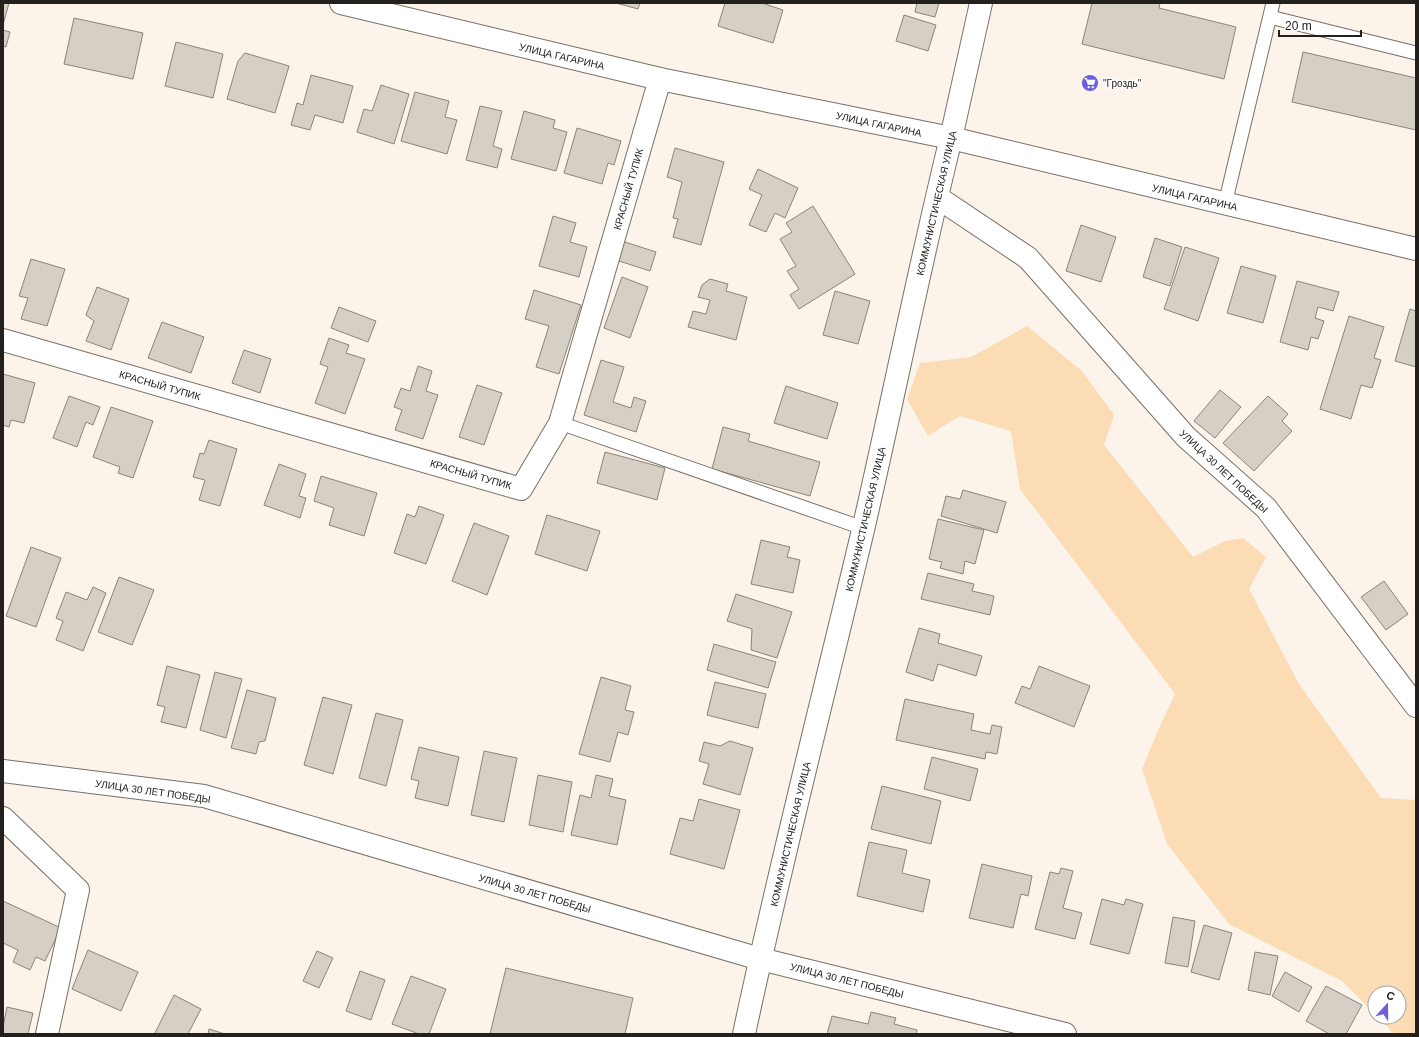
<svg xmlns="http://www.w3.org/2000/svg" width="1419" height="1037" viewBox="0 0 1419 1037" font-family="Arial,sans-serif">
<rect width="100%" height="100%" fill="#fcf4ea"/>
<!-- green -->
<path fill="#fbdcb5" d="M1027,326L1082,371L1114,415L1104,445L1193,557L1225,541L1243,538L1266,557L1249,589L1299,684L1381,798L1416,800V1034H1394L1378,1017H1399V993H1375V1014L1342,981L1229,924L1167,844L1142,769L1159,728L1175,694L1020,489L1011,431L960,416L928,436L907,399L920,363L971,357Z"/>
<!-- building -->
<path fill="#d6cfc5" stroke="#8c847c" d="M3,3H9L3,25Z
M616,3H640L638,9Z
M725,3H762L783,10L773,43L718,26Z
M917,3H939L935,17L915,12Z
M1092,3H1160L1159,8L1236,27L1224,79L1082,44Z
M904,15L936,25L928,51L896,41Z
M74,18L143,33L133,79L64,64Z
M3,30L10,32L6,47L3,46Z
M176,42L223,54L213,98L165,86Z
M1303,52L1416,78V130L1292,102Z
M245,53L289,66L275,113L227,99L238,61Z
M311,75L353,86L343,123L315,115L310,130L291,125L297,103L303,105Z
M381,85L409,94L394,144L357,132L364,109L372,111Z
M415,92L449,101L445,117L457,120L447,154L401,141Z
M480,106L502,111L493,146L502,149L497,168L466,160Z
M524,111L555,120L553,128L567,132L556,171L511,159Z
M577,128L621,141L614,165L608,163L602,184L564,173Z
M675,148L724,162L701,245L673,237L678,219L673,218L682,182L667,177Z
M758,169L798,188L785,218L775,213L766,232L749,225L762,195L749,189Z
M813,206L855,274L799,309L790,295L799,289L787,271L796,266L780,239L792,232L786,223Z
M553,216L576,223L570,242L587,247L579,277L539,266Z
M1081,225L1116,237L1101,282L1066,271Z
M1155,238L1182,247L1170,286L1143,277Z
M622,241L656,252L650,271L616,260Z
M1185,247L1219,258L1198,321L1164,309Z
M31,259L65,269L47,326L21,319L28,298L19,296Z
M1241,266L1276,276L1263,323L1227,313Z
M622,277L648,287L630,338L604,328Z
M710,279L728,284L726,291L747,297L736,340L688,327L693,311L706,314L710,300L698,297L702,285Z
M1297,281L1339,292L1333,311L1318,307L1315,318L1324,321L1318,339L1311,337L1308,350L1280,342Z
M97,287L129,299L111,350L86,341L94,321L86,315Z
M534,290L581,305L559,374L536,367L549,326L525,319Z
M835,291L870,301L858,344L823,335Z
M339,307L376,321L368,342L331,328Z
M1410,309L1416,311V367L1395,361Z
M1349,316L1384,327L1374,358L1381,360L1372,388L1361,385L1351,419L1320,409Z
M162,322L204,337L191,373L148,358Z
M329,338L349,345L346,353L365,359L345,414L315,403L328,367L320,364Z
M244,350L271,359L260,393L232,383Z
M601,360L624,367L613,402L631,408L634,397L646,401L636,432L584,415Z
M418,366L432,371L426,391L438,395L423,439L395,430L402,410L394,407L401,388L410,391Z
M3,374L35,383L24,423L11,420L9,427L3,425Z
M477,385L502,393L484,445L459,437Z
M786,386L838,403L827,439L774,423Z
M1220,390L1241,407L1215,438L1194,421Z
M69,396L100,407L93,425L86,422L77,447L53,438Z
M1268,396L1288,414L1282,421L1292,431L1254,471L1223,443Z
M111,407L153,421L133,478L118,473L120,467L93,457Z
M723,427L750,434L748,441L820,462L810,496L712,469Z
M209,440L237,449L220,506L199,500L205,480L193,477L200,453L204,454Z
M605,452L665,468L657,500L597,483Z
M279,464L306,474L299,496L306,498L300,518L264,505Z
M321,476L377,493L364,536L329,525L334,508L314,501Z
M963,490L1006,502L997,533L941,516L946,496L960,499Z
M419,506L444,515L426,564L394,553L407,514L415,517Z
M547,515L600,531L587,571L535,554Z
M938,519L984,530L975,564L965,561L963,574L940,568L942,562L929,559Z
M474,523L509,536L487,595L452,581Z
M761,540L790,547L787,557L800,560L793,593L751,584Z
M31,547L61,558L36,627L6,616Z
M928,573L974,584L972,591L994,596L990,615L921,599Z
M119,577L154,590L132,645L98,632Z
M1384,581L1408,614L1386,630L1361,597Z
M93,587L106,593L83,651L56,640L63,621L56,618L66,592L87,600Z
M736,594L792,612L777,658L751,650L752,629L727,621Z
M919,628L940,634L938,643L982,656L976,676L938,664L933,681L906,672Z
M714,644L776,662L768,688L707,670Z
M167,666L200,675L186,728L161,722L165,707L157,705Z
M1039,666L1090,686L1074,727L1015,703L1022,686L1030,689Z
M215,672L242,679L226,738L200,730Z
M601,677L631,686L625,710L634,712L628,735L618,732L610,762L579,754Z
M715,682L766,694L758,728L707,715Z
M247,690L276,698L265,741L259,742L256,754L231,748Z
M323,697L352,705L333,774L304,765Z
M905,699L974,714L971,730L990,734L992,725L1002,727L997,754L986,752L985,759L896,740Z
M376,713L403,720L386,786L359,778Z
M730,741L753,748L740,795L703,784L709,764L699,761L704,742L720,746Z
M419,747L459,757L448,806L415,798L419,781L411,779Z
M484,751L517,758L504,822L471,815Z
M932,757L978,769L970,801L924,789Z
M538,775L572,782L563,832L529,825Z
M596,775L613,779L609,796L626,800L617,845L571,835L580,795L591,798Z
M882,786L941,801L931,844L871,829Z
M699,799L740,810L724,869L670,854L680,818L693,821Z
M869,842L907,850L902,873L930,880L923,912L857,896Z
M982,864L1032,876L1028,896L1021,894L1013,928L969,918Z
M1061,868L1073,871L1063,908L1082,913L1075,939L1035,929L1050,872L1059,874Z
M1102,899L1124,905L1126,899L1143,904L1129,954L1090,944Z
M3,901L61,928L45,961L36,957L30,970L13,962L18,950L3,943Z
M1173,917L1195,921L1188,967L1165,963Z
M1204,925L1232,933L1219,980L1191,972Z
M88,950L138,972L121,1011L72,989Z
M317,951L333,958L319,988L303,981Z
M1255,952L1278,956L1270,995L1248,990Z
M506,968L633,998L625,1034H490Z
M360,971L385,980L371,1020L346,1011Z
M1285,972L1312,987L1299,1012L1272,996Z
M411,976L446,989L429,1034H419L392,1024Z
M1326,986L1362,1005L1346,1034H1329L1306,1021Z
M174,995L201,1009L188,1034H158L155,1033Z
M7,1007L33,1013L28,1034H3V1027Z
M871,1012L896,1018L894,1024L917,1030L916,1034H827L832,1016L868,1024Z
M209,1029L225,1034H208Z"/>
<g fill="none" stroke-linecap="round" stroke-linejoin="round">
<!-- lane casing -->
<g stroke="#777067" stroke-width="15">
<path id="lane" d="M1270,17L1416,53
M1225,204L1273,3
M560,423L863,528"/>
</g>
<!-- street casing -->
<g stroke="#777067" stroke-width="24">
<path id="street" d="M937,197L1028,258L1186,437L1266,508L1416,706
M3,340L521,489L560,423L660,79
M3,771L204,796L760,959L1065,1034
M3,818L78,890L47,1034
M744,1034C780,865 823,698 863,530C893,400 919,268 951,138"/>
</g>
<!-- secondary casing -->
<g stroke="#777067" stroke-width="24">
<path id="secondary" d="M341,3L660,79L951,138L1416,249
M951,138L981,3"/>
</g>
<!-- lane -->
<use href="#lane" stroke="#fff" stroke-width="13"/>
<!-- street -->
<use href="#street" stroke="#fff" stroke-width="22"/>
<!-- secondary -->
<use href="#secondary" stroke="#fff" stroke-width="22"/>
</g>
<!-- icons -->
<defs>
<g id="supermarket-disc" transform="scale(0.9)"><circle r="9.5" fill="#6c61da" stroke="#fff"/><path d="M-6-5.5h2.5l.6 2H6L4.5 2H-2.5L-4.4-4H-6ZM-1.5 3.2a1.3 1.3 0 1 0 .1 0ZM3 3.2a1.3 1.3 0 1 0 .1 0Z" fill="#fff"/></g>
</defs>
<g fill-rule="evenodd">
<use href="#supermarket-disc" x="1090" y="83"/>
</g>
<g text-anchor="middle" stroke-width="3" stroke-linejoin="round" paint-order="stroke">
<!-- street labels -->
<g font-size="10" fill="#23201d" stroke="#fff">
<text transform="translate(562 56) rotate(13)" y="4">УЛИЦА ГАГАРИНА</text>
<text transform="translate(879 124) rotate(12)" y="4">УЛИЦА ГАГАРИНА</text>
<text transform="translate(628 189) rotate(-74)" y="4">КРАСНЫЙ ТУПИК</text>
<text transform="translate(1195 197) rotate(13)" y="4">УЛИЦА ГАГАРИНА</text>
<text transform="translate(936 203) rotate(-77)" y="4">КОММУНИСТИЧЕСКАЯ УЛИЦА</text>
<text transform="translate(160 385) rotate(16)" y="4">КРАСНЫЙ ТУПИК</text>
<text transform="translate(1224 471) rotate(43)" y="4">УЛИЦА 30 ЛЕТ ПОБЕДЫ</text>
<text transform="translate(471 474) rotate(16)" y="4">КРАСНЫЙ ТУПИК</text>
<text transform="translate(865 519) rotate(-77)" y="4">КОММУНИСТИЧЕСКАЯ УЛИЦА</text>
<text transform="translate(153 791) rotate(8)" y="4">УЛИЦА 30 ЛЕТ ПОБЕДЫ</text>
<text transform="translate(790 834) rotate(-77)" y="4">КОММУНИСТИЧЕСКАЯ УЛИЦА</text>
<text transform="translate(535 893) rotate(16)" y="4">УЛИЦА 30 ЛЕТ ПОБЕДЫ</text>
<text transform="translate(847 980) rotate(14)" y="4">УЛИЦА 30 ЛЕТ ПОБЕДЫ</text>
</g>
<!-- poi labels -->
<g font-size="10" fill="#23201d" stroke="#fff" text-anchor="start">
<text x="1103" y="87">"Гроздь"</text>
</g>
</g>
<!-- border -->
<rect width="1419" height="1037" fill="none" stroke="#23201d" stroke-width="8"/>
<!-- north arrow -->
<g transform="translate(1387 1005) rotate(21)"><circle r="19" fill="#ffffff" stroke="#a7a6a5"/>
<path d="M0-3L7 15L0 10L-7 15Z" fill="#6c61da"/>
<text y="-6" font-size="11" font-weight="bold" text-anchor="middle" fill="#23201d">С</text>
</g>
<!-- scale -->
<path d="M1279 30v6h82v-6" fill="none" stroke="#23201d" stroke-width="2"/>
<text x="1285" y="30" font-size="12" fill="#23201d" stroke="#ffffff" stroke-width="3" paint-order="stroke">20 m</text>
</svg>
